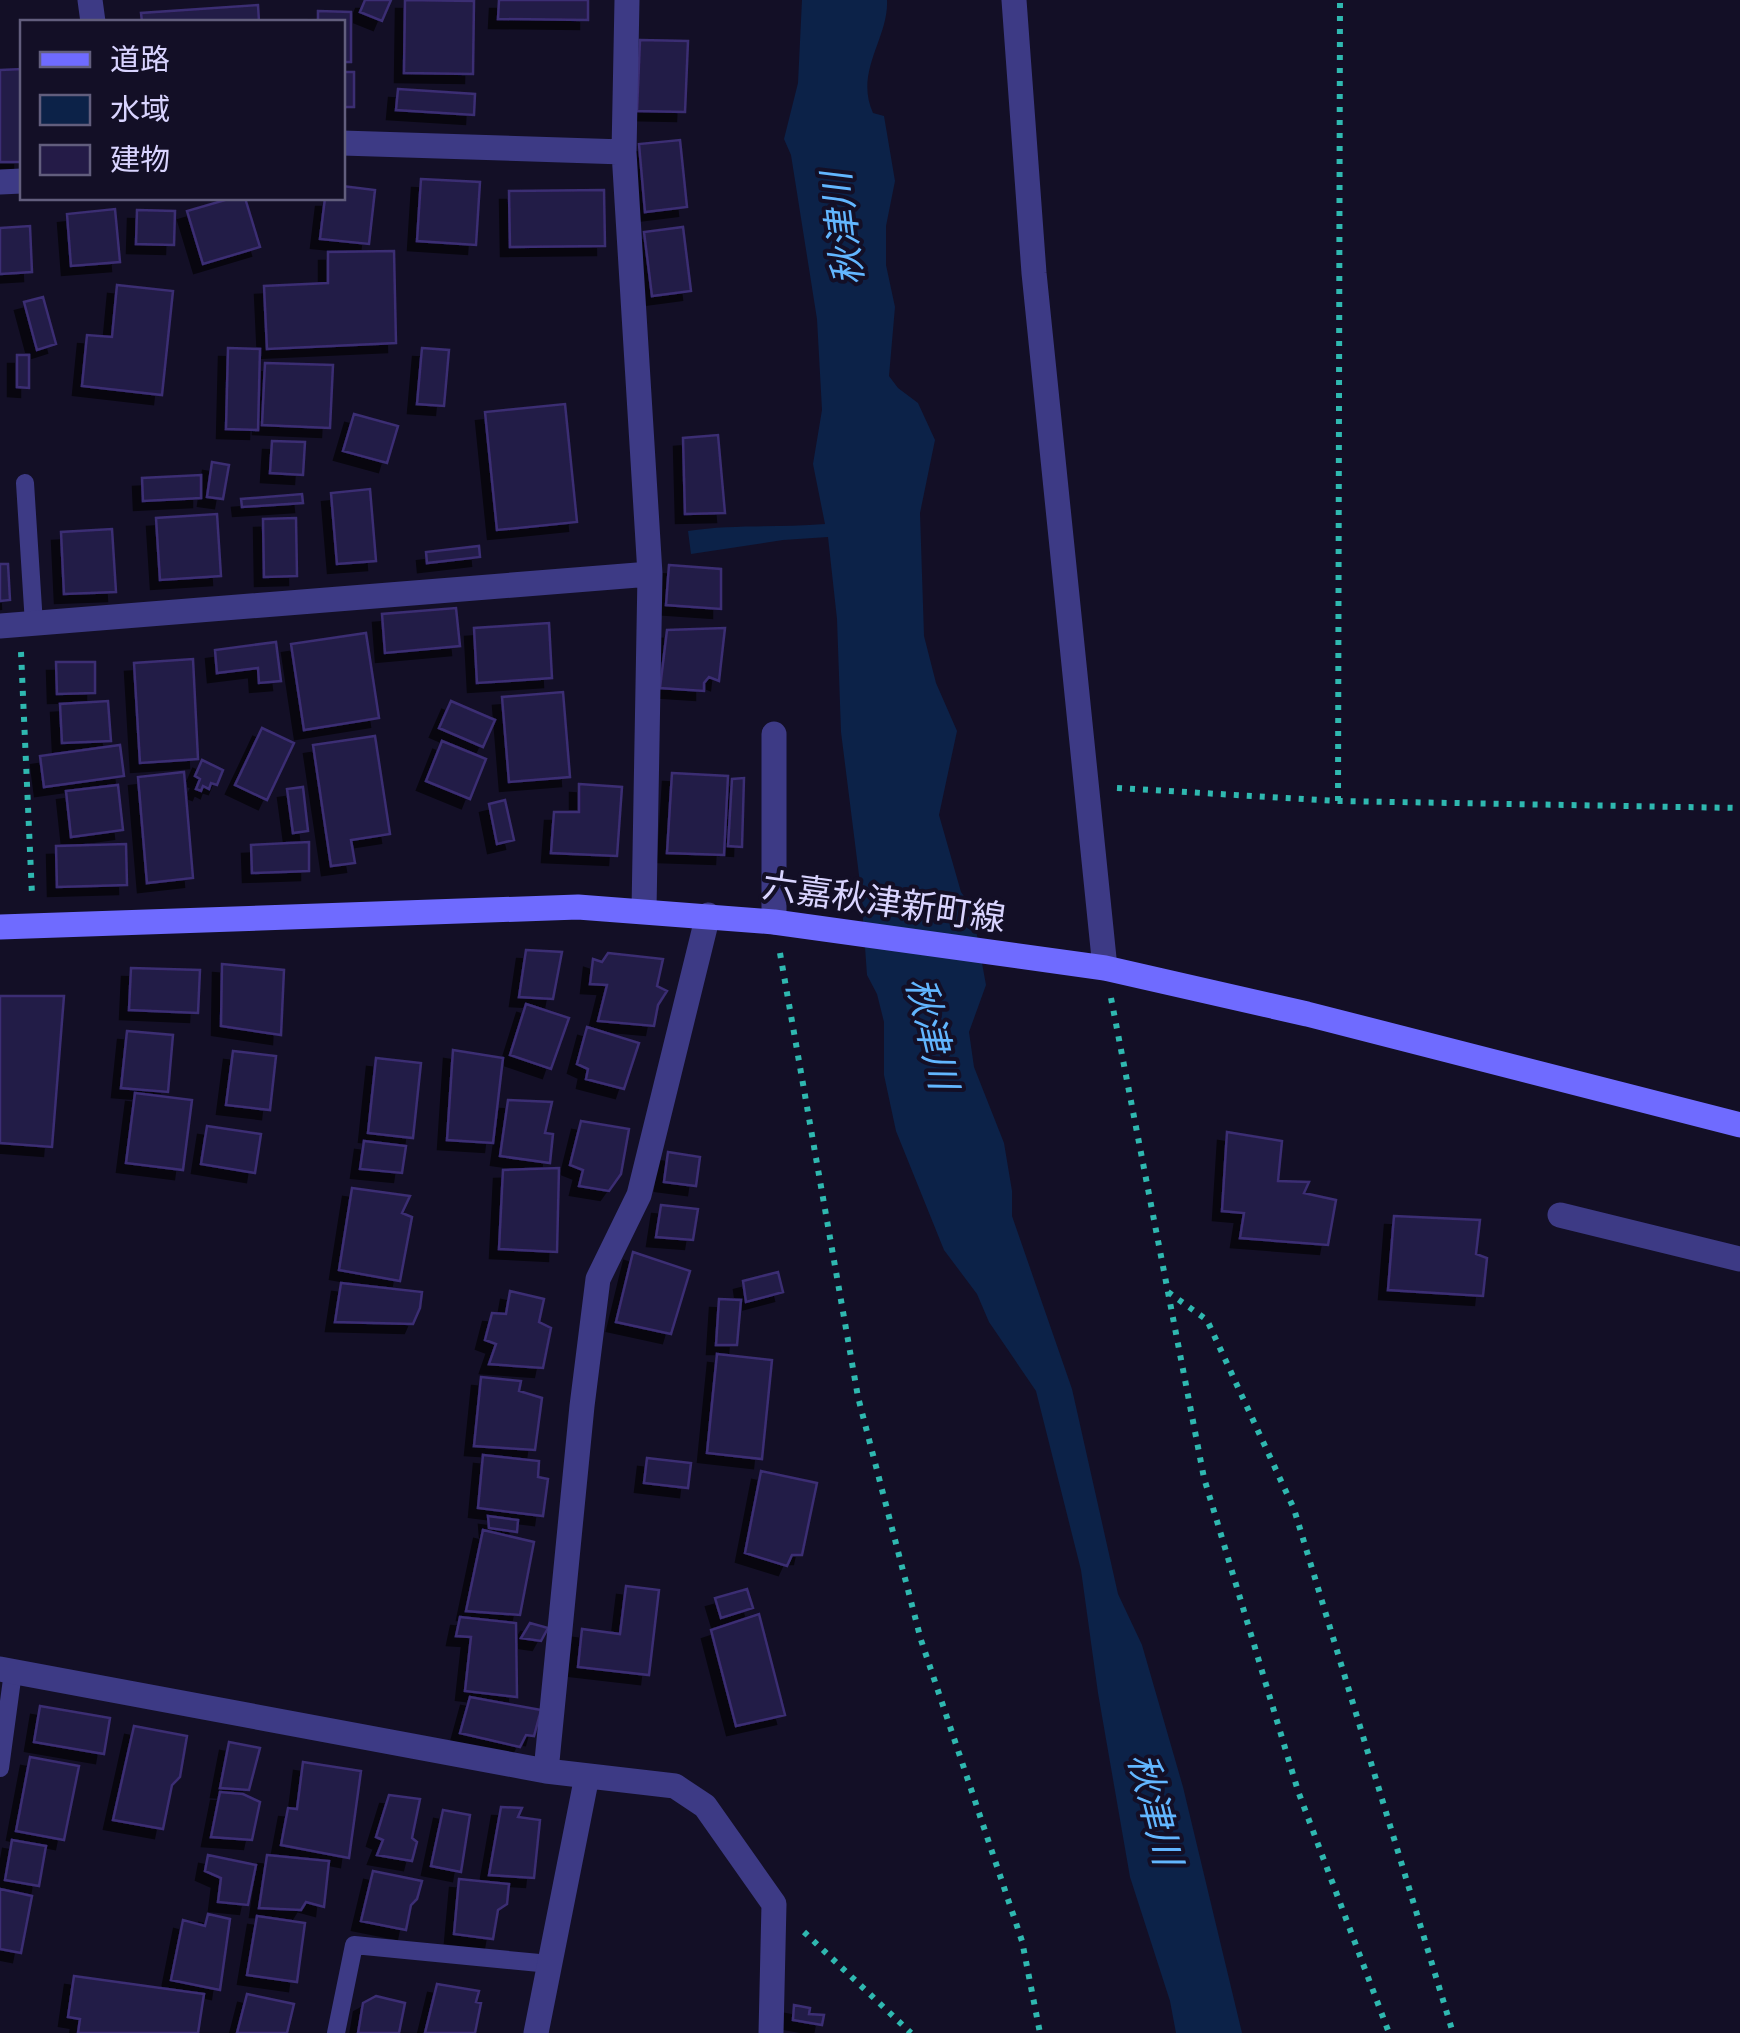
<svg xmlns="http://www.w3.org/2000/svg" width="1740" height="2033" viewBox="0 0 1740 2033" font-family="'Alegreya Sans','Noto Sans JP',sans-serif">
<defs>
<filter id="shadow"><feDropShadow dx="-9" dy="9" stdDeviation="0" flood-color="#0009"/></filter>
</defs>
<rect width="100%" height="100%" fill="#130f26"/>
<!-- water -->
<path fill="#0c2248" d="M802,0H887C889,38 854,71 873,113L884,116L895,181L886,226V265L895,307L889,376L898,388L918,403L935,440L920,513L924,636L936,683L957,731L939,815L961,892L972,908L986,985L969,1032L974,1067L1004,1143L1012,1191V1216L1072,1389L1118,1594L1142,1645L1183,1787L1242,2033H1176L1170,2001L1130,1877L1098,1693L1081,1570L1036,1391L989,1322L977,1294L944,1250L896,1131L884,1075V1022L877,994L867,975L861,891L841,732L837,619L828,537L783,540L691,554L688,531C734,524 779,528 825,524L813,464L822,410L817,319L791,155L784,139L798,83Z"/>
<!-- building -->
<path fill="#241b47" stroke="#3b2d73" stroke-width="2.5" filter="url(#shadow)" d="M365,0H391L382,21L360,12Z
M405,0L474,1L473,74L404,73Z
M499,0H588V20L498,19Z
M258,5L259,22H142L141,13Z
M318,11L351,12V62H342V22H318Z
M640,40L688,41L685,112L637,111Z
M22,69V162H0V70Z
M342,72H354V107H342Z
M398,89L475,94L474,115L396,110Z
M680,140L687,207L645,212L639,144Z
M421,179L480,182L476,245L417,241Z
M342,186L375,190L369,244L320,239L325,198H342Z
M604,190L605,246L510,247L509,191Z
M232,198H245L260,247L203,264L187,211Z
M115,209L120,262L71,266L67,214Z
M137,210L175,211L174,245L136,244Z
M30,226L32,272L0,274V228Z
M683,227L691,291L652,296L644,232Z
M394,251L396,343L267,349L264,286L328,283V252Z
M117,285L173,291L162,395L82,386L87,335L112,337Z
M43,297L56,344L37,350L24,302Z
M228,348L260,349L258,430L226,429Z
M422,348L449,350L444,406L417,404Z
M17,355H29V388L17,387Z
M265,363L333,365L330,428L262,425Z
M565,404L577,522L497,530L485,412Z
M354,414L398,426L387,463L343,451Z
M718,435L725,513L685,514L683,438Z
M272,441L305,442L303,475L270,473Z
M212,462L229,465L223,499L207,497Z
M201,475V498L143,501L142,478Z
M370,489L376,561L337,564L331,493Z
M302,494L303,503L242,507L241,499Z
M217,514L221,576L160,580L156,518Z
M296,518L297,576L264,577L263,519Z
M112,529L116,592L64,594L61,532Z
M479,546L480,557L427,563L426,552Z
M0,564H8L10,600L0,601Z
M669,565L721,569V609L666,605Z
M456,608L460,646L385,653L382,614Z
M549,623L552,678L477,683L474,628Z
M725,628L719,681L709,677L704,683V691L660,688L667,630Z
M366,633L379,718L304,730L291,644Z
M276,642L281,681L259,683L258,668L217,673L215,650Z
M193,659L198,759L140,763L134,663Z
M56,662H95V693L57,694Z
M563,692L570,777L509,782L502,697Z
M108,701L111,741L62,743L60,704Z
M451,701L495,720L483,747L439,728Z
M262,728L294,743L267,800L235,785Z
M375,736L390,834L351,840L355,863L331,866L313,745Z
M442,741L486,759L470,799L426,781Z
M120,745L124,776L44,787L40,756Z
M202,760L223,770L217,785L211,783L209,789L203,786L201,791L196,789L200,779L195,776Z
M184,772L193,878L147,883L138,777Z
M672,773L728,776L724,855L667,853Z
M744,778L742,847L728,846L732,779Z
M579,784L622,787L617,856L551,853L554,812H579Z
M118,785L123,830L71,837L66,791Z
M303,787L308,831L293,833L287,789Z
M505,800L514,840L497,844L489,804Z
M309,842V871L252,873L251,845Z
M126,844L127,885L57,887L56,846Z
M526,950L562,952L553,999L519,997Z
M608,953L663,959L657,986L667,991L658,1005L654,1026L598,1021L607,985L590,984L593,959L602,962Z
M222,964L284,970L281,1035L221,1026Z
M131,968L200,970L198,1013L129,1010Z
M0,996H64L52,1147L0,1143Z
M526,1004L569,1018L551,1069L510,1055Z
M587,1027L639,1043L624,1089L586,1079L588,1069L577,1064Z
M127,1031L173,1035L168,1092L121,1088Z
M453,1050L503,1058L493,1143L447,1140Z
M233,1051L276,1056L270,1110L226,1105Z
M376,1058L421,1063L413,1138L368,1133Z
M135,1093L192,1100L183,1170L126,1163Z
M508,1100L552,1102L545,1133L553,1134L550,1163L500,1156Z
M581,1121L629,1129L621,1174L609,1191L579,1186L583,1170L570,1165Z
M207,1126L261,1134L255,1173L201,1164Z
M1227,1132L1282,1141L1278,1181L1309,1182L1304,1193L1336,1200L1328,1245L1240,1238L1244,1213L1222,1211Z
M364,1141L406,1146L402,1173L360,1169Z
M668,1152L700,1157L696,1186L664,1182Z
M559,1168L557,1252L499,1249L503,1170Z
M352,1188L410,1196L402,1213L412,1217L400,1281L339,1270Z
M661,1205L698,1209L693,1240L656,1237Z
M1394,1216L1480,1220L1476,1254L1487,1258L1483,1296L1388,1290Z
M633,1252L690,1271L671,1334L616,1322Z
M778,1272L783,1292L746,1302L743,1281Z
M341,1283L422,1292L420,1308L413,1324L335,1322Z
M510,1291L544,1299L539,1322L551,1328L543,1368L489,1364L496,1344L485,1340L492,1313L506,1314Z
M719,1299L741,1300L737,1345H716Z
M717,1354L772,1360L762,1459L707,1453Z
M481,1377L521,1381L519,1391L542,1398L535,1450L474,1446Z
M483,1455L539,1461L538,1477L548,1479L543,1516L478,1508Z
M647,1458L691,1463L688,1488L644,1483Z
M761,1471L817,1483L802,1555H792L787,1566L745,1553Z
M488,1516L518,1520L517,1532L489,1528Z
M483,1530L534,1542L520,1615L466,1611Z
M626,1586L659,1590L649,1675L578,1667L582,1629L620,1634Z
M747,1589L753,1608L721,1618L715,1598Z
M759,1614L785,1715L736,1726L711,1630Z
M460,1617L516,1623L517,1697L465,1691L471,1637L456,1636Z
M530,1623L548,1628L541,1641L521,1638Z
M470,1697L541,1710L534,1736L526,1735L520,1747L460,1733Z
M40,1706L110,1718L104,1754L34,1742Z
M134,1726L187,1736L180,1777L172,1785L163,1829L113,1820Z
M229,1742L260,1748L249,1790L220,1788Z
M30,1757L79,1766L64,1840L16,1831Z
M303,1762L361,1771L349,1858L281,1845L288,1808L297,1809Z
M220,1792L243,1794L260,1802L252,1840L211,1837Z
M389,1795L420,1799L412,1838L417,1842L412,1861L377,1855L383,1840L376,1837Z
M501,1807L522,1808L518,1817L540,1820L534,1878L489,1875Z
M443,1810L470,1815L461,1872L431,1866Z
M12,1840L46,1846L39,1886L5,1880Z
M208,1855L256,1865L248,1905L218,1902L221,1878L205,1871Z
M267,1855L329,1861L324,1907L306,1902L301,1910L259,1908Z
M373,1871L422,1881L417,1899L411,1905L406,1930L361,1921Z
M459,1879L509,1884L507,1904L498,1910L493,1939L454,1934Z
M0,1889L32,1896L21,1953L0,1949Z
M208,1914L230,1919L220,1990L171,1980L183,1920L205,1926Z
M257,1916L305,1923L297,1982L247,1975Z
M74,1976L204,1994L198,2033H78L80,2019L68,2017Z
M437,1984L479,1991L476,2002L481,2003L475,2033H425Z
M247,1994L294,2004L287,2033H237Z
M376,1996L405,2003L399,2033H358L363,2003Z
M794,2005L810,2008L809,2014L824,2015L822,2025L793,2020Z"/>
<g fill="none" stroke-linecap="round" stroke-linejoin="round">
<!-- path -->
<path stroke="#2fb8b0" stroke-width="6" stroke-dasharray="5 8" stroke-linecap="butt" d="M21,652L32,895
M1117,788L1338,801L1740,808
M1338,801L1340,0
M780,953L858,1397L921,1640L1022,1941L1040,2033
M1111,998L1204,1478L1298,1791L1389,2033
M1168,1292L1207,1320L1294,1509L1453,2033
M804,1932L911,2033"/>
<!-- lane -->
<path stroke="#3d3a85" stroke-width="18" d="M25,483L34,624
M0,1768L13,1672
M336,2033L354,1945L550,1964"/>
<!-- street -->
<path stroke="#3d3a85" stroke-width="25" d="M90,0L93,22
M627,0L624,152L650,574L644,910
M1014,0L1034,273L1105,968
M342,143L624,152
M0,182L22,181
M0,626L650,574
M774,922V734
M1560,1215L1740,1259
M0,1669L546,1771L675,1786L705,1806L774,1904L771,2033
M546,1771L582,1406L598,1279L639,1195L708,915
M536,2033L587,1776"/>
<!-- secondary -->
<path stroke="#6f6bff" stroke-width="25" d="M0,927L578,907L774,922L1105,968L1307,1014L1740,1125"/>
</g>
<g text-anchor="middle" stroke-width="8" stroke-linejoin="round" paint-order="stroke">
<!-- street labels -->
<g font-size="35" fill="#d9d4ff" stroke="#130f26">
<text transform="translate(884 902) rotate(8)" y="12">六嘉秋津新町線</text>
</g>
<!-- water labels -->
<g font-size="38" font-style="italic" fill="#62b6ff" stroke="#130f26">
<text transform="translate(843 229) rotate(-97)" y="13">秋津川</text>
<text transform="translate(932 1033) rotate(77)" y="13">秋津川</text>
<text transform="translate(1155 1809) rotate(76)" y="13">秋津川</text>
</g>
</g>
<!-- legend -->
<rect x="20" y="20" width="325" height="180" fill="#130f26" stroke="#625e7d" stroke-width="2.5"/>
<rect x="40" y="52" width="50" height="15" fill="#6f6bff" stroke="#625e7d" stroke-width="2.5"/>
<text x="110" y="70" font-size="30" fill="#d9d4ff">道路</text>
<rect x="40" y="95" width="50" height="30" fill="#0c2248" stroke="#625e7d" stroke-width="2.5"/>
<text x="110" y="120" font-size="30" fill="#d9d4ff">水域</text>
<rect x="40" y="145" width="50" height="30" fill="#241b47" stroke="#625e7d" stroke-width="2.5"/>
<text x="110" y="170" font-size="30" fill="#d9d4ff">建物</text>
</svg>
